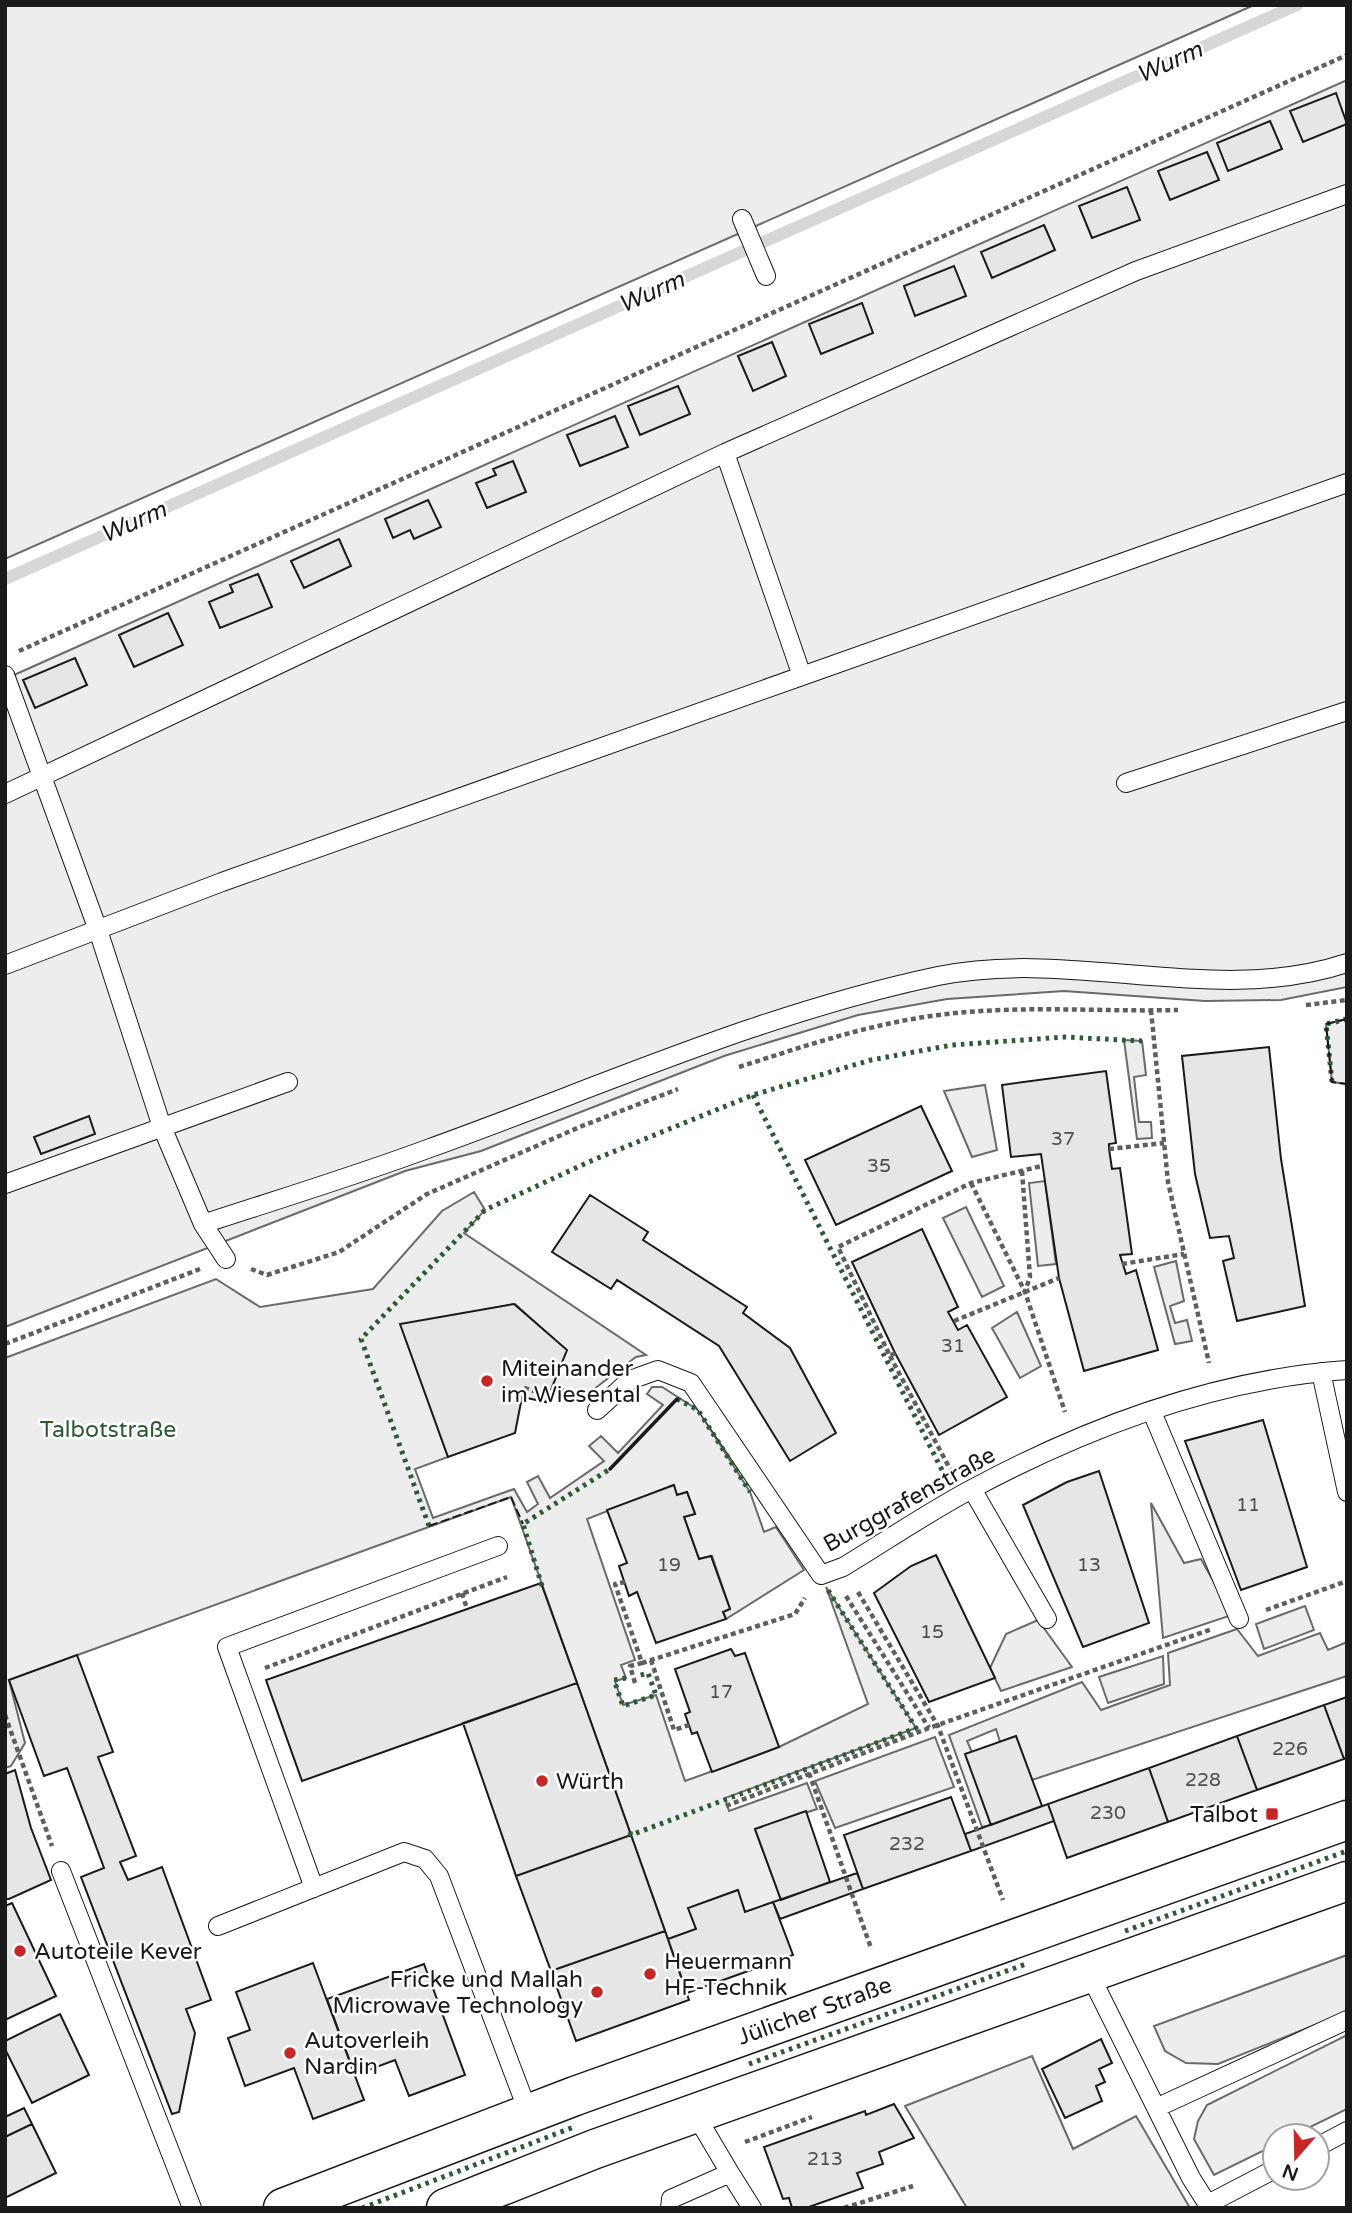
<svg xmlns="http://www.w3.org/2000/svg" width="1352" height="2213" viewBox="0 0 1352 2213" font-family="'Varela Round',sans-serif">
<rect width="100%" height="100%" fill="#fff"/>
<!-- built -->
<path fill="#ededed" stroke="#6a6a6a" stroke-width="2" d="M5,5H1254L5,559Z
M1347,80V987L1281,1000L1205,1001L1064,991L947,999L858,1015L724,1056L481,1151L405,1171L5,1327V679Z
M1347,1019V1084L1332,1082L1326,1024Z
M1124,1040L1142,1041L1146,1075L1134,1077L1139,1122H1151L1152,1138L1137,1139Z
M985,1085L997,1150L972,1157L944,1091Z
M1045,1181L1056,1264L1038,1266L1029,1183Z
M474,1192L485,1210L464,1233L646,1355L636,1357L585,1396L552,1386L566,1350L515,1304L401,1325L448,1457L415,1469L433,1518L514,1489L527,1512L538,1504L527,1482L538,1476L550,1498L604,1461L589,1446L601,1436L618,1453L663,1405L647,1394L652,1387H662L698,1410L750,1492L764,1532L776,1527L804,1570L726,1619L723,1612L730,1609L712,1556L699,1559L684,1517L695,1513L687,1492L677,1495L673,1485L587,1519L635,1660L621,1665L626,1678L615,1681L623,1705L656,1695L685,1781L779,1747L868,1704L826,1587L916,1728L725,1798L729,1811L807,1783L817,1809L755,1829L781,1900L745,1912L737,1890L689,1908L696,1929L668,1939L511,1497L9,1680L25,1743L11,1766L5,1768V1358L216,1279L260,1307L373,1289L442,1211Z
M966,1207L1004,1286L982,1297L943,1218Z
M1176,1261L1184,1301L1170,1306L1175,1323L1187,1320L1192,1341L1175,1344L1154,1267Z
M1017,1312L1041,1366L1020,1378L992,1328Z
M1151,1503L1184,1563L1201,1559L1232,1615L1163,1638Z
M1305,1606L1314,1630L1264,1649L1256,1624Z
M1038,1620L1072,1667L1001,1691L990,1668L1006,1634Z
M1237,1629L1258,1656L1320,1633L1328,1650L1347,1642V1676L1032,1780L1016,1736L1000,1742L996,1729L967,1741L972,1752L966,1754L991,1825L982,1827L949,1735L1082,1682L1101,1710L1170,1685L1168,1653Z
M1163,1656L1164,1684L1108,1703L1099,1677Z
M935,1737L954,1787L835,1828L815,1781Z
M1347,1955V2012L1218,2064L1186,2063L1165,2051L1154,2026Z
M1347,2035V2109L1292,2136H1275V2145L1214,2175L1194,2139L1198,2121L1207,2105Z
M1032,2056L1073,2149L1136,2116L1190,2208H967L905,2106Z"/>
<g fill="none" stroke-linecap="round" stroke-linejoin="round">
<!-- stream -->
<path stroke="#d7d7d7" stroke-width="12" d="M5,579L1297,5"/>
</g>
<!-- building -->
<path fill="#e6e6e6" stroke="#1a1a1a" stroke-width="2" d="M1336,93L1347,124L1303,142L1290,111Z
M1270,121L1282,149L1228,171L1217,143Z
M1207,152L1219,180L1170,200L1158,171Z
M1127,187L1140,220L1092,238L1079,206Z
M1044,225L1055,250L992,278L981,252Z
M954,266L966,296L915,316L904,286Z
M862,303L873,333L821,354L809,324Z
M772,342L786,376L753,391L738,356Z
M678,386L690,414L640,435L628,406Z
M615,416L628,447L580,466L567,435Z
M513,461L526,492L487,508L476,483L496,475L493,469Z
M428,500L441,527L414,539L410,530L393,538L385,519Z
M339,539L351,566L304,588L291,561Z
M258,574L272,607L220,628L209,602L233,592L230,585Z
M168,613L183,645L134,667L119,635Z
M75,658L87,685L35,708L23,680Z
M1269,1047L1281,1159L1305,1306L1237,1321L1223,1261L1234,1258L1229,1236L1210,1238L1195,1174L1182,1056Z
M1106,1071L1116,1143L1109,1144V1149L1112,1169L1120,1168L1132,1254L1120,1255L1126,1274L1136,1270L1158,1350L1084,1371L1059,1278L1041,1154L1011,1157L1002,1085Z
M921,1106L952,1171L836,1225L805,1160Z
M89,1116L95,1134L41,1154L34,1137Z
M590,1195L648,1232L643,1240L747,1307L743,1313L790,1348L836,1433L790,1461L719,1346L617,1280L611,1289L552,1252Z
M922,1229L958,1307L948,1312L958,1330L967,1325L1007,1397L939,1435L895,1353L852,1262Z
M514,1304L567,1350L546,1402L522,1397L515,1433L448,1457L400,1324Z
M1263,1420L1307,1567L1241,1590L1185,1441Z
M1099,1471L1149,1623L1083,1647L1023,1505L1067,1482Z
M674,1485L677,1495L687,1492L695,1514L684,1517L699,1559L711,1556L730,1609L723,1612L726,1619L656,1643L637,1592L629,1596L619,1566L627,1563L607,1510Z
M936,1555L995,1678L929,1702L874,1593L911,1566Z
M541,1583L577,1683L302,1781L266,1680Z
M731,1649L735,1656L745,1653L779,1747L712,1772L697,1732L692,1734L685,1714L690,1712L675,1669Z
M77,1655L113,1752L98,1757L136,1856L120,1862L128,1880L162,1867L211,2000L186,2009L195,2033L179,2112L172,2114L81,1877L104,1868L67,1768L44,1776L9,1680Z
M577,1683L631,1835L516,1876L463,1723Z
M1347,1697V1758L1344,1759L1324,1705Z
M1324,1705L1344,1759L1257,1790L1237,1736Z
M1016,1736L1042,1806L991,1825L965,1754Z
M1237,1736L1257,1790L1168,1822L1149,1768Z
M1149,1768L1168,1822L1067,1858L1048,1804Z
M15,1770L31,1828L51,1880L9,1899H5V1774Z
M951,1797L971,1851L863,1889L844,1835Z
M1048,1804L1054,1821L971,1851L965,1834Z
M806,1811L830,1882L781,1900L755,1829Z
M631,1835L665,1931L551,1971L516,1876Z
M857,1873L863,1889L780,1919L773,1902Z
M738,1890L745,1912L773,1902L793,1955L687,1993L668,1939L696,1929L688,1908Z
M12,1903L56,1996L5,2020V1906Z
M665,1931L689,2000L576,2041L551,1971Z
M313,1963L364,2100L313,2119L294,2068L245,2086L228,2038L250,2030L236,1992Z
M424,1964L465,2075L409,2096L395,2060L355,2075L327,1999Z
M60,2014L89,2075L32,2103L5,2049V2041Z
M1101,2039L1112,2063L1099,2069L1105,2082L1096,2086L1102,2101L1065,2118L1042,2069Z
M894,2104L914,2138L879,2152L883,2164L857,2173L863,2188L806,2208H792L789,2198L783,2199L764,2147L865,2111L866,2115Z
M24,2108L32,2124L5,2137V2117Z
M32,2124L56,2173L5,2198V2137Z"/>
<g fill="none" stroke-linecap="round" stroke-linejoin="round">
<!-- lane casing -->
<g stroke="#1a1a1a" stroke-width="20">
<path id="lane" d="M742,219L766,276
M5,675L98,930L162,1127L203,1224L226,1259
M802,676L1347,483
M1126,783L1347,711
M5,794L725,453L1136,271L1347,194
M5,965L222,882L802,676L725,453
M5,1184L288,1082
M203,1224C279,1199 355,1176 430,1148C600,1087 759,1014 938,976C1074,948 1214,1007 1347,963
M1321,1372L1347,1492
M597,1410L630,1380L658,1370L691,1383L821,1575L843,1567C886,1541 927,1513 970,1490C1085,1428 1216,1379 1347,1370
M1152,1412L1239,1619
M972,1489L1047,1619
M61,1871L192,2208
M314,1888L227,1647L498,1546
M218,1926L404,1852L425,1859L439,1876L529,2114
M1089,1973L1191,2178L1210,2208
M1156,2108L1347,2020
M1317,2147L1347,2131
M730,2173L752,2208
M1208,2204L1275,2169
M670,2208L671,2199L730,2173L695,2114"/>
</g>
<!-- secondary casing -->
<g stroke="#1a1a1a" stroke-width="41">
<g id="secondary">
<path id="s1" d="M283,2208L575,2096L1347,1820"/>
<path d="M446,2208L595,2149L1347,1881"/>
</g>
</g>
<!-- path -->
<path stroke="#5f5f5f" stroke-width="4.5" stroke-dasharray="5 3.5" stroke-linecap="butt" d="M19,651L1347,55
M1306,1005L1347,1000
M1151,1010L1168,1182L1209,1363
M739,1067C808,1045 875,1022 947,1014C1024,1005 1101,1012 1178,1010
M1109,1149L1164,1143
M1022,1171L1030,1277L1025,1291
M971,1183L1025,1292L1065,1412
M1122,1264L1184,1254
M251,1269L267,1275L339,1252L427,1194L582,1126L678,1089
M954,1321L1059,1278
M5,1344L200,1269
M895,1353L890,1356L838,1247L971,1183L1042,1166
M890,1356L950,1469
M524,1388L570,1402
M625,1582L615,1584L642,1663L795,1614L805,1598
M858,1592L938,1726L1003,1900
M462,1593L467,1609
M846,1596L929,1728
M1266,1610L1347,1581
M651,1660L674,1730L689,1725
M265,1668L507,1577
M635,1683L630,1666L642,1663
M5,1715L52,1846
M809,1773L871,1948
M726,1806L929,1728L1212,1629
M745,2142L812,2117
M844,2208L913,2186"/>
<!-- lane -->
<use href="#lane" stroke="#fff" stroke-width="18"/>
<!-- secondary -->
<use href="#secondary" stroke="#fff" stroke-width="38"/>
<!-- hedge -->
<path stroke="#2b5a34" stroke-width="5" stroke-dasharray="3.5 5" stroke-linecap="butt" d="M1332,1082L1326,1024L1347,1019
M753,1095L950,1486
M677,1399L698,1410L750,1492
M429,1526L361,1339L485,1210L593,1160L753,1095L871,1060L952,1045L1065,1037L1142,1041
M542,1586L523,1524L610,1469
M626,1678L614,1680L623,1706L656,1695L648,1673L638,1676
M630,1832L631,1835L916,1728L826,1587
M1125,1931L1347,1851
M749,2064L1026,1964
M362,2208L574,2127"/>
<!-- fence -->
<path stroke="#1a1a1a" stroke-width="2" stroke-dasharray="9 3.5" stroke-linecap="butt" d="M1347,1019L1326,1024L1332,1082L1347,1084
M429,1526L511,1497L523,1524"/>
<!-- wall -->
<path stroke="#1a1a1a" stroke-width="3.5" d="M610,1469L677,1399"/>
</g>
<!-- markers -->
<g fill="#c62828" stroke="#fff" stroke-width="2.5">
<circle cx="487" cy="1381" r="7"/>
<circle cx="542" cy="1781" r="7"/>
<rect x="1265" y="1807" width="14" height="14" rx="3.5"/>
<circle cx="20" cy="1951" r="7"/>
<circle cx="650" cy="1974" r="7"/>
<circle cx="597" cy="1992" r="7"/>
<circle cx="290" cy="2053" r="7"/>
</g>
<g text-anchor="middle" stroke-width="5" stroke-linejoin="round" paint-order="stroke">
<!-- number labels -->
<g font-size="19" fill="#4d4d4d">
<text x="1063" y="1145">37</text>
<text x="879" y="1172">35</text>
<text x="953" y="1352">31</text>
<text x="1248" y="1511">11</text>
<text x="669" y="1571">19</text>
<text x="1089" y="1571">13</text>
<text x="932" y="1638">15</text>
<text x="721" y="1698">17</text>
<text x="1290" y="1755">226</text>
<text x="1203" y="1786">228</text>
<text x="1108" y="1819">230</text>
<text x="907" y="1850">232</text>
<text x="825" y="2165">213</text>
</g>
<!-- poi labels -->
<g font-size="23" fill="#1a1a1a" stroke="#fff" text-anchor="start">
<text x="501" y="1376">Miteinander<tspan x="501" dy="26">im Wiesental</tspan></text>
<text x="556" y="1789">Würth</text>
<text x="1258" y="1822" text-anchor="end">Talbot</text>
<text x="34" y="1959">Autoteile Kever</text>
<text x="664" y="1969">Heuermann<tspan x="664" dy="26">HF-Technik</tspan></text>
<text x="583" y="1987" text-anchor="end">Fricke und Mallah<tspan x="583" dy="26">Microwave Technology</tspan></text>
<text x="304" y="2048">Autoverleih<tspan x="304" dy="26">Nardin</tspan></text>
</g>
<!-- park labels -->
<g font-size="23" fill="#2b5a34" stroke="#fff">
<text x="108" y="1437">Talbotstraße</text>
</g>
<!-- street labels -->
<g font-size="23" fill="#1a1a1a" stroke="#fff">
<text transform="translate(909 1499) rotate(-29)" y="8">Burggrafenstraße</text>
<text dy="8" stroke="none"><textPath href="#s1" startOffset="567">Jülicher Straße</textPath></text>
</g>
<!-- water labels -->
<g font-size="24" font-style="italic" fill="#1a1a1a" stroke="#fff">
<text transform="translate(1169 62) rotate(-24)" y="8">Wurm</text>
<text transform="translate(651 292) rotate(-24)" y="8">Wurm</text>
<text transform="translate(133 522) rotate(-24)" y="8">Wurm</text>
</g>
</g>
<!-- border -->
<rect width="1352" height="2213" fill="none" stroke="#1a1a1a" stroke-width="14"/>
<!-- north arrow -->
<g transform="translate(1296 2157) rotate(200)"><circle r="33" fill="#ffffff" stroke="#a3a3a3" stroke-width="2"/>
<path d="M0-5L12 26L0 18L-12 26Z" fill="#c62828"/>
<text y="-10" font-size="19" font-weight="bold" text-anchor="middle" fill="#1a1a1a">N</text>
</g>
</svg>
